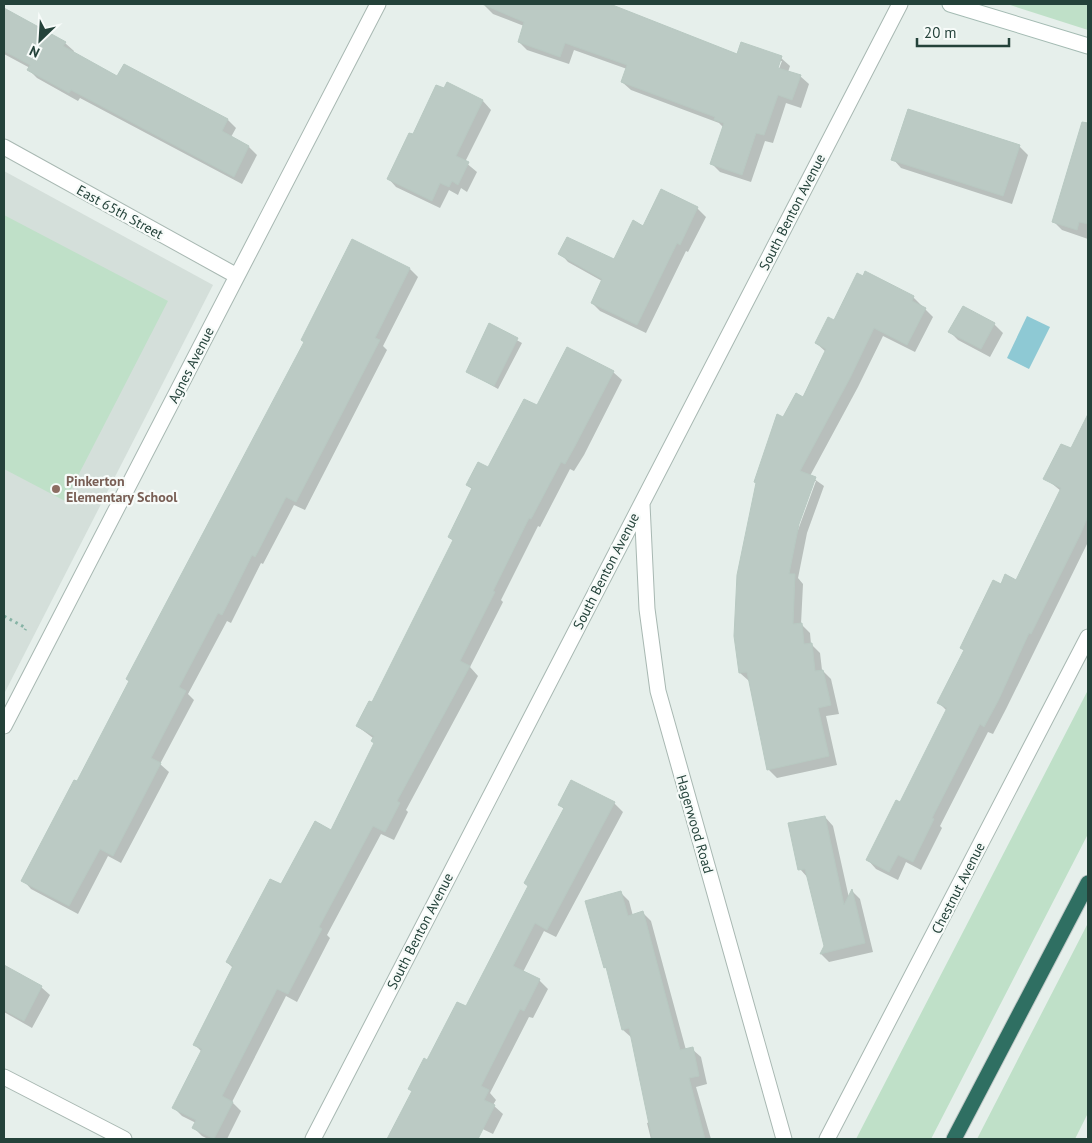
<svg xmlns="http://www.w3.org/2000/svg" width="1092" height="1143" viewBox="0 0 1092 1143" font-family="'PT Sans',sans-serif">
<rect width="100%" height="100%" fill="#e6efeb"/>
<!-- built -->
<path fill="#d4dfda" d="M4,171L213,285L4,694Z"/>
<!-- green -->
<path fill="#bfe0c8" d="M1007,4H1088V30Z
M4,215L168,301L65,501L4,469Z
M1088,690V834L931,1139H856Z
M1088,923V1113L1075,1139H977Z"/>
<!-- water -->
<path fill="#8ec9d4" d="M1027,316L1050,327L1029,369L1007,358Z"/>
<!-- shadow -->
<path fill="#0003" fill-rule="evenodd" d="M485,4H606L738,55L781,58L790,66L788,72L800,76L809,84L801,108L786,103L773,143L765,141L751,182L720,172L712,164L724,128L719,123L631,90L622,82L627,69L574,50L569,64L527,50L519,42L524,26L493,14L485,6ZM779,61H782L777,74L775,73Z
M4,9L65,43L74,51L73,53L118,78L124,66L228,120L236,128L231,137L249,147L257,155L242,184L80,98L78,101L37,78L29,70L30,68L4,54Z
M448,84L483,101L491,110L465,162L477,172L467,192L461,188L458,195L449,190L440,208L396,187L388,178Z
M1019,146L1028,155L1012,204L901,168L893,159Z
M1071,162L1088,167V239L1062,230L1054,222Z
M697,208L706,217L688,252L686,251L646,333L600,311L592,303L602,281L568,262L560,253L615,261L644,227Z
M353,240L410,269L418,277L383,346L387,350L305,510L294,505L263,564L261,563L231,623L227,621L188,694L194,700L160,764L169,772L121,863L108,856L78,914L31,889L23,880L77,783L305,343Z
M913,297L933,317L915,352L883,336L858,387L810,476L824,486L807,533L798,578L803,584L801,624L810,633L811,644L820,653L822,670L831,679L839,714L826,716L837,765L777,778L768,769L749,681L740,673L784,419L803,398L826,352L816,343L834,322ZM813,481H816L798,530L796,529Z
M994,324L1003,333L990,357L958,340L950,332Z
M490,325L522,343L498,389L467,371Z
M613,372L622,380L584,455L574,471L570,469L540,527L538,526L501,600L503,602L470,667L478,676L406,810L408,812L394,840L381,834L327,935L330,938L297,1002L286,996L232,1102L241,1111L227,1139H208L202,1136L193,1127L196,1123L182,1116L174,1108L202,1052L194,1044L233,968L227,962L281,886L331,832L375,744L373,738L357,726L373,704L454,541L450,537L473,490L467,485L489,469L537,407Z
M1088,417V542L1006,709L993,734L988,732L940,826L942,828L921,870L906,862L898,880L876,869L868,860L900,803L947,711L939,703L965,651L961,648L1002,585L1017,581L1061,491L1045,478L1071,450Z
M614,803L623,812L556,937L544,931L523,972L539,980L548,989L533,1018L529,1017L490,1093L496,1100L493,1105L503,1114L493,1134L470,1123L462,1139H389L413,1092L410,1089L467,1008L529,887L564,809L559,804Z
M825,817L833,826L849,898L852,891L860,899L873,952L829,962L821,954L825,946L808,878L800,869Z
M621,893L629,901L633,916L643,913L651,921L686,1050L692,1049L701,1057L707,1084L696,1087L711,1139H651L647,1123L650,1122L632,1038L623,1030L608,971L605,967Z
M4,967L41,987L50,995L32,1028L4,1012Z"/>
<!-- building -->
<path fill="#bbcac4" stroke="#b8c9c2" d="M482,4H610L737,54L741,42L782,56L778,68L801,75L792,100L778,95L764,135L756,133L742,175L710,164L724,123L714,120L715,117L621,82L627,65L565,43L560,57L518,42L524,22Z
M4,8L66,42L63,46L117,76L124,64L228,119L222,131L249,146L234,177L71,90L69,93L27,70L30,65L4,51Z
M447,82L483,100L456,156L469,162L458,185L452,181L449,187L440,183L432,201L387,179L409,133L413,134L436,85L444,88Z
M908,109L1020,145L1003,196L891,160Z
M1082,122L1088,123V224L1079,222L1077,230L1052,222Z
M661,189L698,207L680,245L677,243L637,325L591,303L602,279L558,254L567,237L614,259L633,220L643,226Z
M352,239L410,268L375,338L380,340L296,502L286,497L255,557L252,555L222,615L218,613L179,687L186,691L151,758L161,763L113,856L100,849L69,906L21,881L74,780L77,781L129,681L126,679L304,342L301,340Z
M865,271L914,296L912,301L926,308L907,345L874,328L850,378L800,471L816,477L799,524L789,574H795L793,624L802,623L804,644L812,643L815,671L823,670L831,705L818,708L829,756L767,770L747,672L739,673L734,636L737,575L756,483L754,482L777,414L783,417L796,393L803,397L826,349L815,343L828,317L834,320L857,273L863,276Z
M963,306L995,323L981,349L948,332Z
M489,323L518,338L494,386L466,372Z
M567,347L614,371L575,446L565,464L561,462L531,519L529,518L493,591L495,592L460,661L470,666L397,801L400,803L385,832L373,826L319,927L322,929L288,994L277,989L222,1096L233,1102L214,1139L192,1128L196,1120L172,1108L202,1049L193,1045L233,966L226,962L270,879L281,884L315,821L331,830L374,743L371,741L374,736L356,726L369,701L372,702L453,540L448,537L472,488L466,485L478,462L488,467L524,399L537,405Z
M1088,414V516L1081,533L1031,634L1029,633L998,701L984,727L980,724L932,818L934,819L913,862L898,855L889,872L866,860L896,800L900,802L947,708L937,703L964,650L960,648L993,580L1001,584L1005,574L1016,580L1061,488L1043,479L1061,444L1071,448Z
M571,780L615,802L547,930L535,923L513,966L540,979L524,1011L520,1009L481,1086L489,1090L484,1100L495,1105L478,1139H387L412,1091L408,1089L424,1058L427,1060L457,1002L466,1006L528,886L524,883L564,808L558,805Z
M825,816L844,905L852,889L865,943L820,954L824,946L805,869L798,870L788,823Z
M621,891L628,916L643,911L680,1050L693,1047L699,1076L689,1078L705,1139H652L629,1028L622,1030L606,967L604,968L585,901Z
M4,965L42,986L24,1021L4,1010Z"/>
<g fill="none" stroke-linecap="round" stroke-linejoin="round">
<!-- street casing -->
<g stroke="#a8b8b2" stroke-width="17">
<path id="street" d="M4,147L237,276
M642,504L647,609L658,691L784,1139
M4,726L378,4
M4,1077L124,1139
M313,1139L900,4
M827,1139L1088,637"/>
</g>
<!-- secondary casing -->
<g stroke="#a4bbb3" stroke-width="17">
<path id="secondary" d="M950,4L1088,46"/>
</g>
<!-- highway casing -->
<g stroke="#c2cac8" stroke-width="17">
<path id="highway" d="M954,1139L1088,883"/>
</g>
<!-- path -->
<path stroke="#86b3a5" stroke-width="3" stroke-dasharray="2.5 4" stroke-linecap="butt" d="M4,616L26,628L25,630"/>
<!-- street -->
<use href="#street" stroke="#fff" stroke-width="15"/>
<!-- secondary -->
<use href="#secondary" stroke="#fff" stroke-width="15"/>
<!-- highway -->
<use href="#highway" stroke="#2f6f62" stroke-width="15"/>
</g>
<!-- markers -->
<circle fill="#8d6e63" stroke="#f7fbf9" stroke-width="2" cx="56" cy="489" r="5"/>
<g text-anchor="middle" stroke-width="4.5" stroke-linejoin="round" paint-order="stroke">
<!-- street labels -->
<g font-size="14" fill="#24423a" stroke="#f7fbf9">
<text transform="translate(120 212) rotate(29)" y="5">East 65th Street</text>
<text transform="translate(792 212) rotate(-63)" y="5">South Benton Avenue</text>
<text transform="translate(191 365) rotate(-63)" y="5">Agnes Avenue</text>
<text transform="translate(606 571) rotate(-63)" y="5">South Benton Avenue</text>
<text transform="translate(695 824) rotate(74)" y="5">Hagerwood Road</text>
<text transform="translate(958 888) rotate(-63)" y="5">Chestnut Avenue</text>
<text transform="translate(420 931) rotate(-63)" y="5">South Benton Avenue</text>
</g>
<!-- education labels -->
<g font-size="14" font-weight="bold" fill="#785e54" stroke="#f7fbf9" text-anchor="start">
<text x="66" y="486">Pinkerton<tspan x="66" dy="16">Elementary School</tspan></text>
</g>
</g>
<!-- border -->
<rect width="1092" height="1143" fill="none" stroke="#24423a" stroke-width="10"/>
<!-- north arrow -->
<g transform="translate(40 40) rotate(205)" stroke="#f7fbf9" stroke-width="4" paint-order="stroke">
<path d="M0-4L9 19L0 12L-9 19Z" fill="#24423a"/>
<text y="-8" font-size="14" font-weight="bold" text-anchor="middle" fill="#24423a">N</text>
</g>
<!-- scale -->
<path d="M917 38v8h92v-8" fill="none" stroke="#24423a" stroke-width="2.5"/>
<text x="924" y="38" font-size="15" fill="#24423a" stroke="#f7fbf9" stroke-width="4" paint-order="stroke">20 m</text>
</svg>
